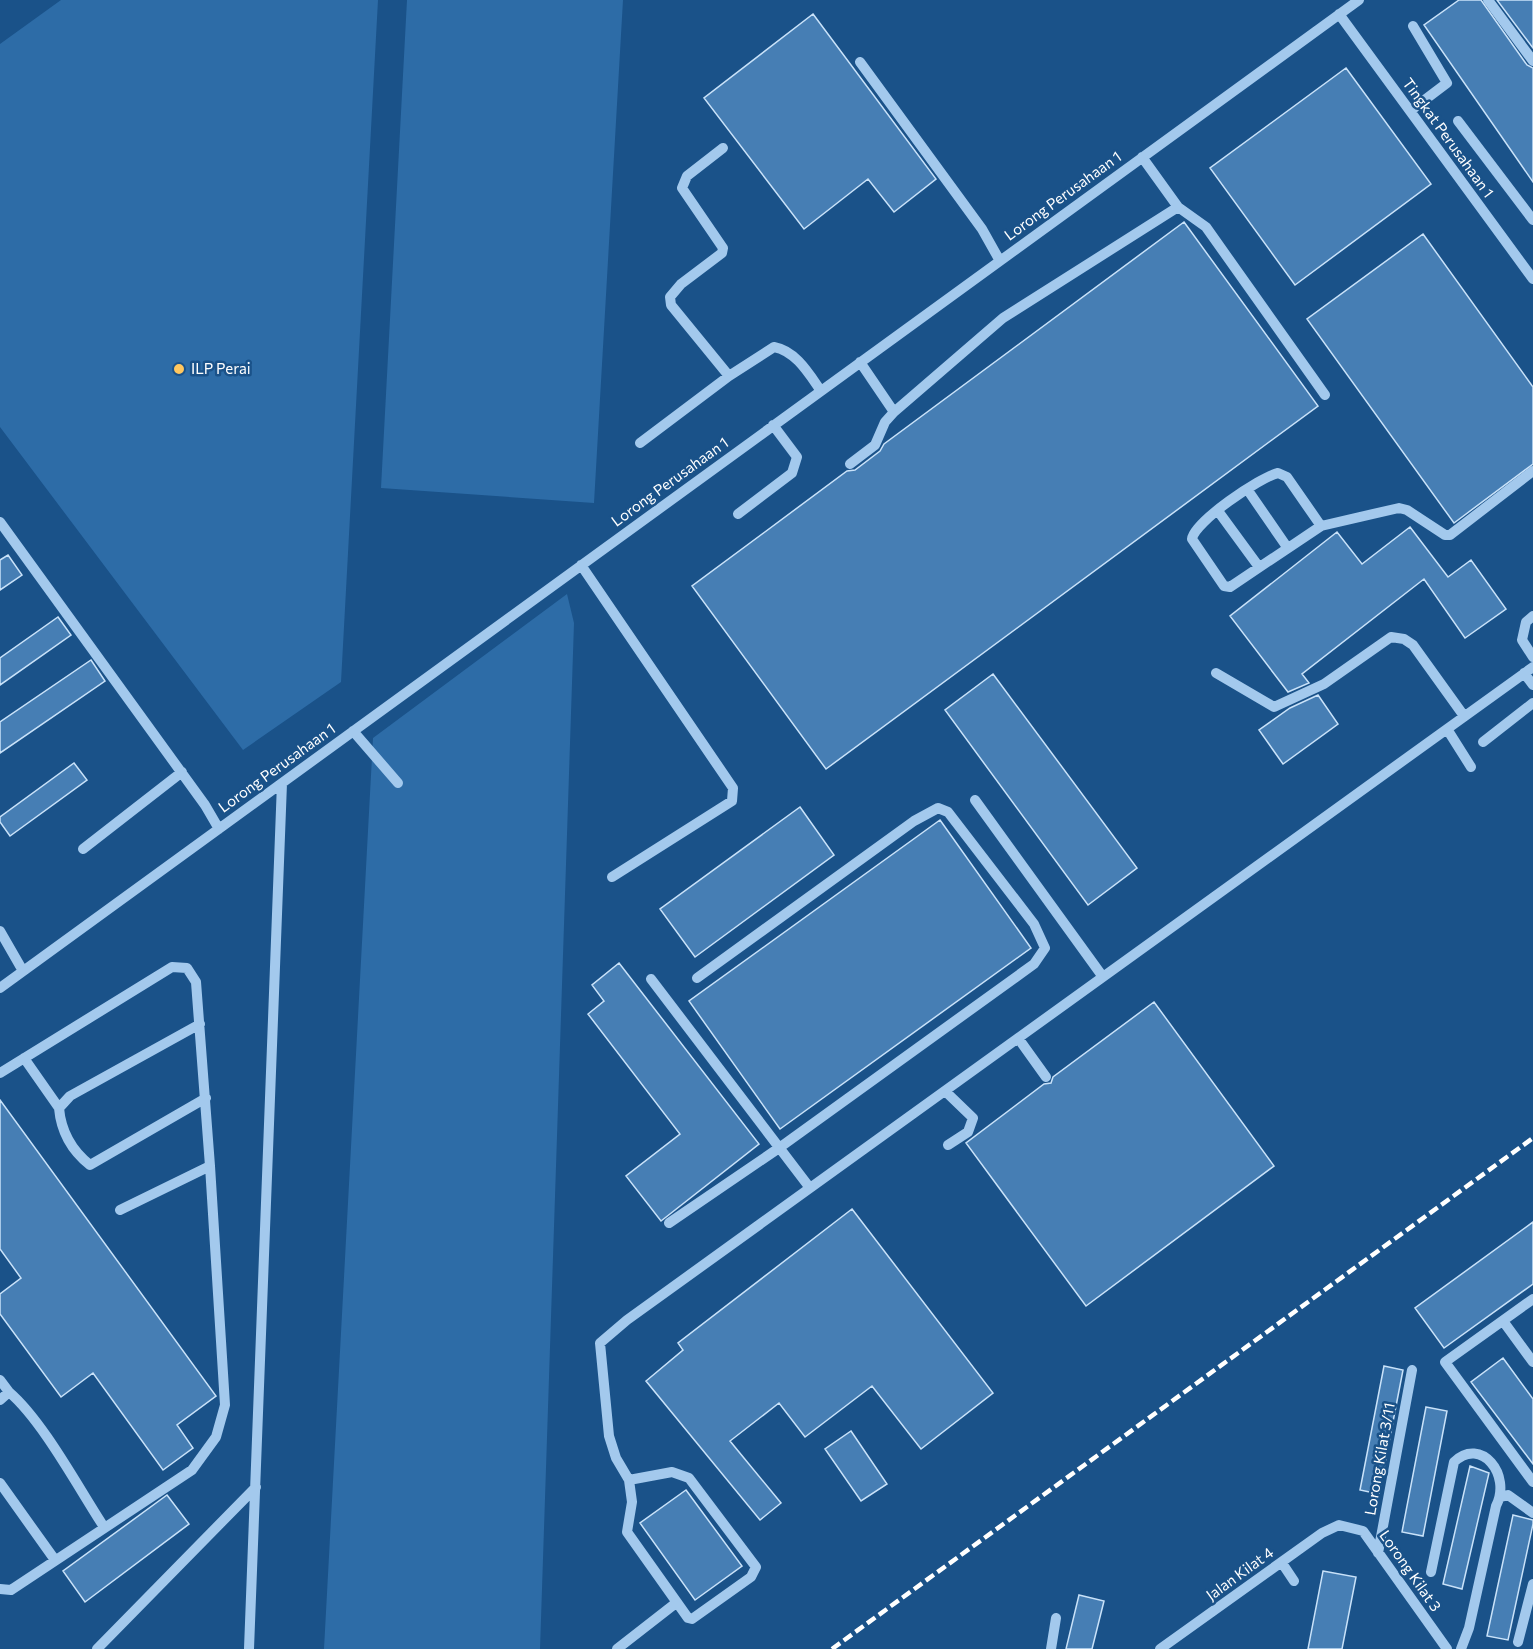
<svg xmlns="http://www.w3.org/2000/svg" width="1533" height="1649" viewBox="0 0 1533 1649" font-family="Commissioner,sans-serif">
<rect width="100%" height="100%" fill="#1a5289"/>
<!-- green -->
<path fill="#2d6ca7" d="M61,0H378L341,682L243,750L0,427V44Z
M407,0H623L594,503L381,488Z
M567,594L574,623L540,1649H324L373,738Z"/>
<!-- building -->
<path fill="#467eb4" stroke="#c9e2f9" stroke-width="1.5" d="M1459,0H1481L1527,65L1533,68V182L1424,25Z
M1497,0H1533V48Z
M813,14L936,179L894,212L868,179L804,229L704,98Z
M1346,68L1431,184L1295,285L1210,168Z
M1184,222L1318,406L826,769L692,586L847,471L855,470L880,451L884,444Z
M1423,234L1533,387V464L1454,523L1307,319Z
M1410,527L1448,577L1471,560L1506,609L1465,638L1424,579L1302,674L1309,683L1288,692L1230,616L1337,532L1362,564Z
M8,555L22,575L0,590V560Z
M58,617L71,635L0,685V658Z
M91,660L105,681L0,753V722Z
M993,674L1137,868L1088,905L945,710Z
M1318,695L1338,724L1283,764L1259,730L1290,708Z
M74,763L87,780L10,836L0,822V817Z
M800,807L834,855L695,957L660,909Z
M940,820L1031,948L780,1129L689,1001Z
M619,963L759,1144L661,1221L626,1176L680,1134L588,1014L604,1001L592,985Z
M1154,1002L1274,1166L1086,1306L966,1143L1044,1084L1051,1083L1053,1077Z
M0,1100L216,1396L177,1425L193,1448L163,1470L93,1373L61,1397L0,1314V1294L21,1278L0,1249Z
M852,1209L993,1393L921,1449L872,1386L805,1437L779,1403L730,1441L781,1503L760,1520L646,1381L683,1350L678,1343Z
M1533,1222V1284L1444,1348L1415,1308Z
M1503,1358L1533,1399V1464L1471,1382Z
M1384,1366L1403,1370L1379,1494L1360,1490Z
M1426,1407L1447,1411L1423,1536L1402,1532Z
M851,1431L887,1484L861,1501L825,1449Z
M1470,1466L1489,1473L1462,1589L1443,1584Z
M686,1490L742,1566L695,1600L640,1523Z
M167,1495L189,1524L85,1602L63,1571Z
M1513,1515L1533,1520V1524L1508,1640L1487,1636Z
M1323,1571L1356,1577L1342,1649H1308Z
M1079,1595L1104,1601L1092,1649H1066Z"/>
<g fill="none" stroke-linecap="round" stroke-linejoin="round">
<!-- minor -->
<path stroke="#a3c9ed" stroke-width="10" d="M1488,0L1533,61
M1339,14L1533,279
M860,62L982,229L1000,261
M1410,111L1447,83L1413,26
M1458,121L1533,220
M723,148L687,176L682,188L723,248L722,253L681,284L670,297L671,305L729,376
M1142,157L1178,207
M894,412L1003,318L1178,207L1206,227L1325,395
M640,443L729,376L774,347C796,351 809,374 821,391
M850,464L875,445L885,422L894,412L860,362
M1247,489L1287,547
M1218,511L1259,567
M738,514L792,473L797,457L773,425
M0,522L205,805L219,829
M1321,526L1287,477L1278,473C1260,477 1194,522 1192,539L1224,586L1230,587L1321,526L1399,508L1407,510L1445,535H1450L1533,471
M581,565L733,788L732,801L612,877
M1533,616L1526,622L1522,640L1533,657
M1216,673L1274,707L1324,684L1391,637L1404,639L1413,645L1464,716
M1524,673L1533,685
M1447,729L1471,767
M353,731L398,783
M1483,742L1533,703
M975,800L1103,977
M83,849L182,772
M0,931L23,971
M651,979L810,1188
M0,988L1359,0
M200,1024L70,1096L59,1108C61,1131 71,1150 90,1165L206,1098
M1018,1038L1046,1077
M24,1058L59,1108
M0,1073L172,967L187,968L196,982L210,1166L120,1210
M945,1091L973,1118L968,1132L948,1145
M669,1223L779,1148L1034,964L1045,948L1034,924L948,812L938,808L914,821L697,978
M1533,1299L1445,1362L1533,1482
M1503,1321L1533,1362
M0,1380L9,1392L0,1400
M9,1392C43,1421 79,1489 104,1527
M629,1480L672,1472L689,1478L756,1567L751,1577L692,1619L688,1618L627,1532L632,1502L629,1480L616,1458L609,1436L600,1343L627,1320L1533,667
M0,1483L55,1560
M1501,1497L1508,1495L1533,1513
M1378,1553L1412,1370
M1282,1563L1294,1581
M1431,1572L1454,1462C1481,1436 1512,1475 1496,1506L1469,1628L1461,1649
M0,1589L11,1590L192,1470L216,1437L225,1405L210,1166
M1518,1642L1533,1584
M97,1649L256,1487
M249,1649L282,783
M617,1649L676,1603
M1051,1649L1056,1618
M1160,1649L1322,1533L1339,1525L1363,1531L1447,1649"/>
<!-- rail -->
<path stroke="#fff" stroke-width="4.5" stroke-dasharray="10 4.5" stroke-linecap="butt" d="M832,1649L1533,1138"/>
</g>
<!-- markers -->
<circle fill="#ffc75f" stroke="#1a5289" stroke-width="2" cx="179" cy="369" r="6"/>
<g text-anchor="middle" stroke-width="5" stroke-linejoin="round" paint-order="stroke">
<!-- street labels -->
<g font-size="15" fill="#fff" stroke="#1a5289">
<text transform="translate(1448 138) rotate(54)" y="5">Tingkat Perusahaan 1</text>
<text transform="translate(1063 196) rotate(-36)" y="5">Lorong Perusahaan 1</text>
<text transform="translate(670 482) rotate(-36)" y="5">Lorong Perusahaan 1</text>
<text transform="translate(277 768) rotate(-36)" y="5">Lorong Perusahaan 1</text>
<text transform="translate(1380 1459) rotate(-80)" y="5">Lorong Kilat 3/11</text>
<text transform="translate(1410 1571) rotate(55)" y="5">Lorong Kilat 3</text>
<text transform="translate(1240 1574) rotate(-36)" y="5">Jalan Kilat 4</text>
</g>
<!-- poi labels -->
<g font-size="15" fill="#fff" stroke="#1a5289" text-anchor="start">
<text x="191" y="374">ILP Perai</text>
</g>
</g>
</svg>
